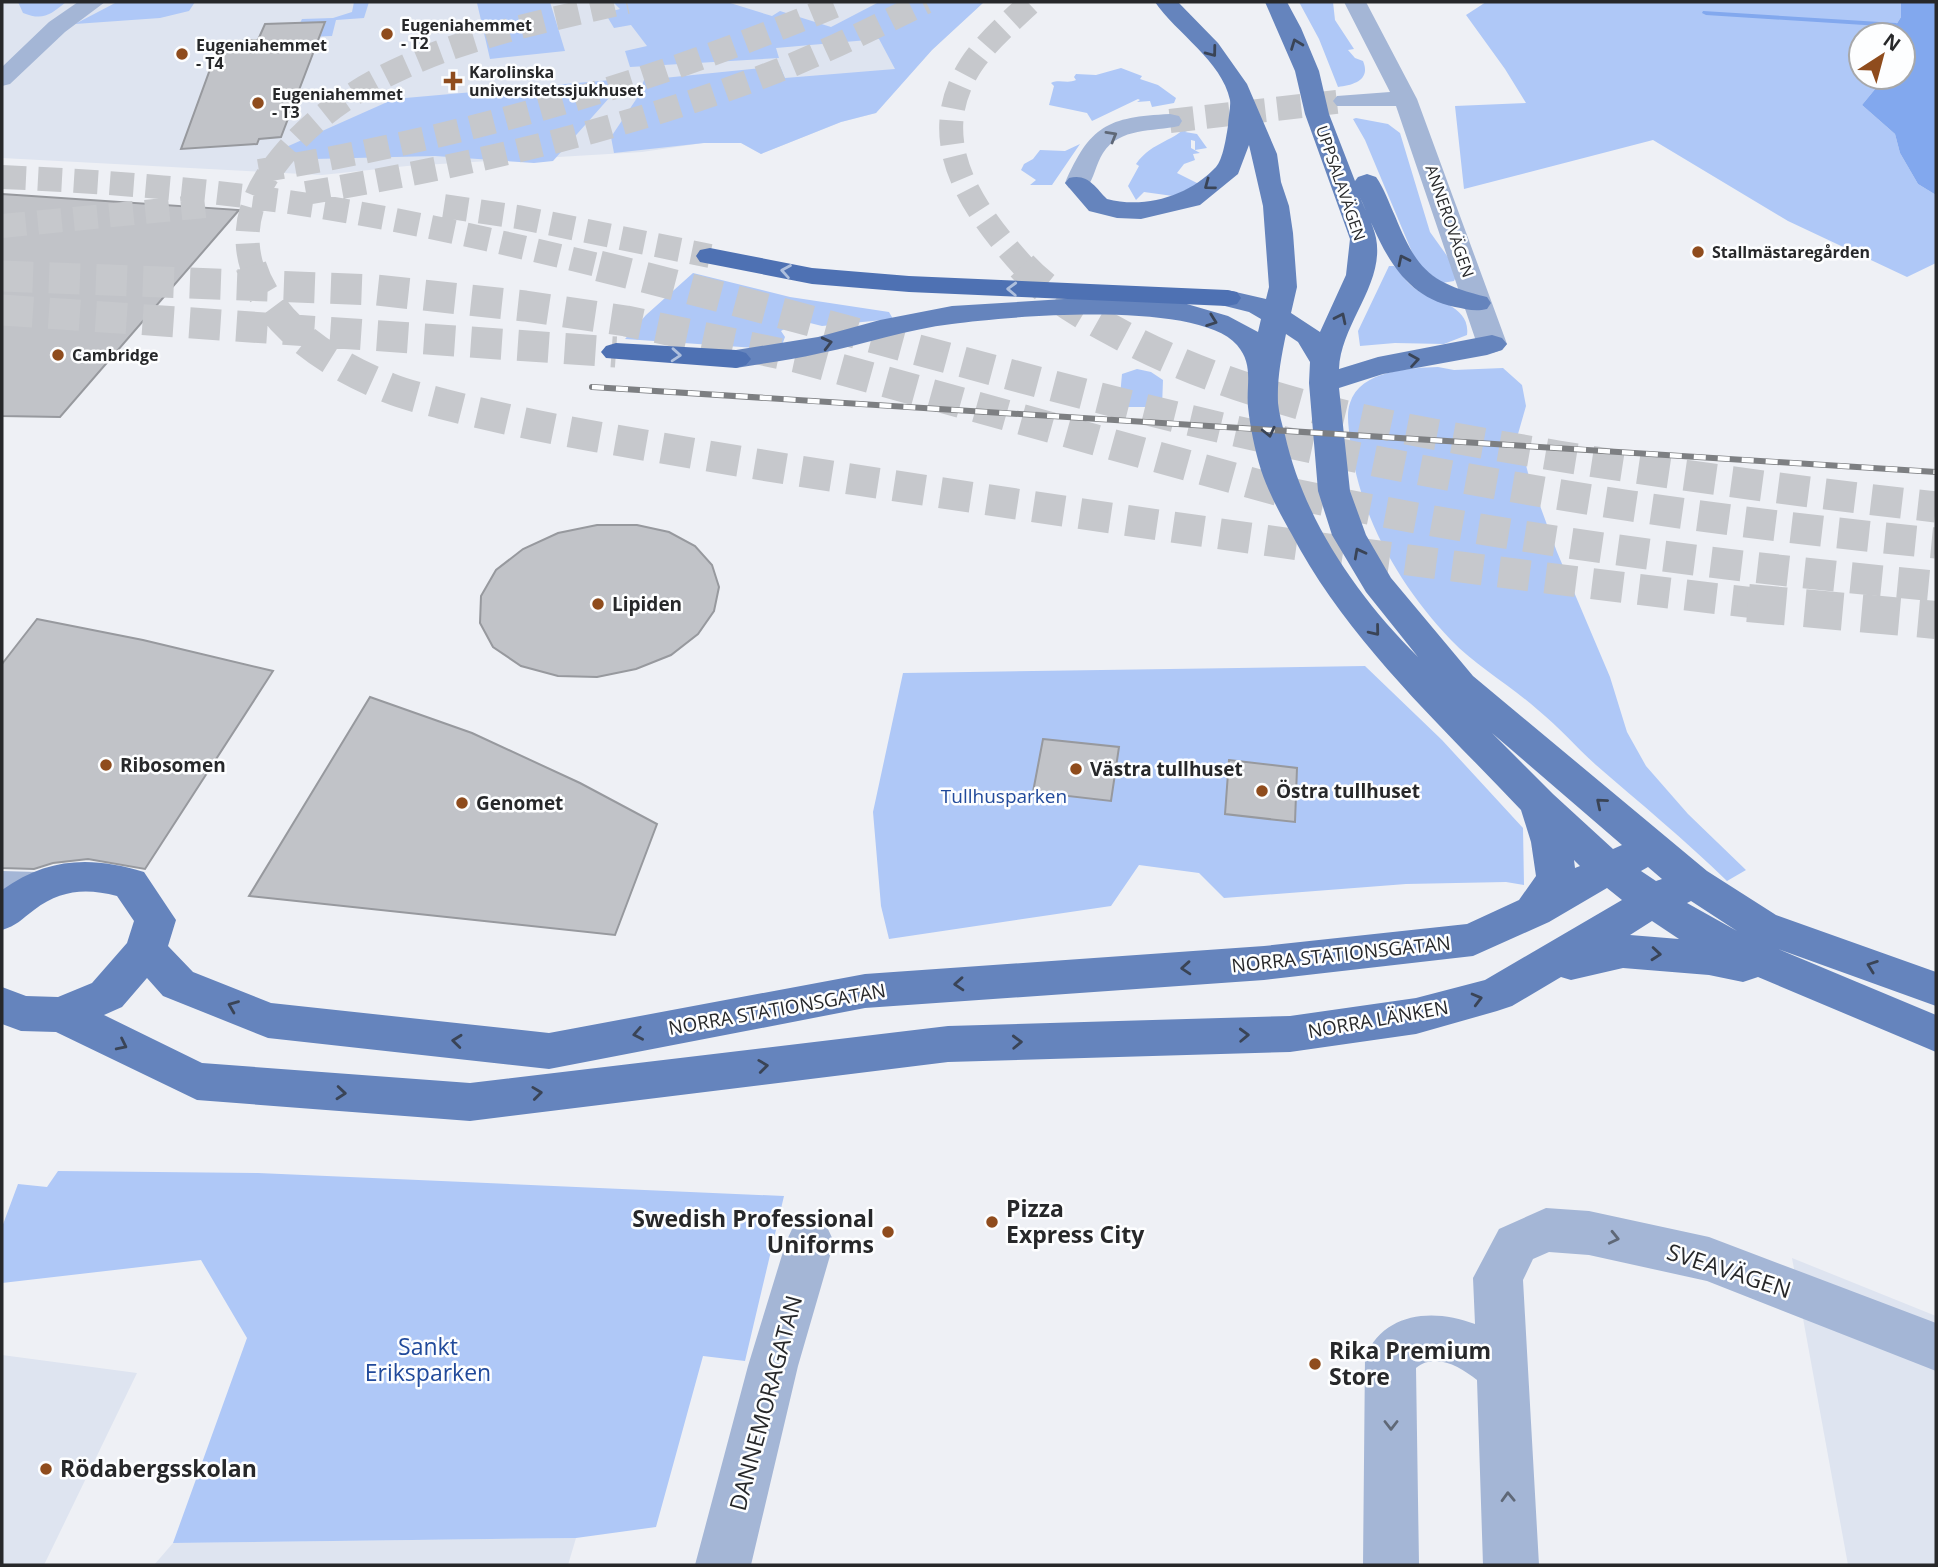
<svg xmlns="http://www.w3.org/2000/svg" width="1938" height="1567" viewBox="0 0 1938 1567" font-family="'Open Sans',sans-serif">
<rect width="100%" height="100%" fill="#eef0f5"/>
<!-- built -->
<path fill="#dee4f0" d="M2,2H984L932,50L876,113L841,122L761,154L741,143H703L642,152L407,166L322,175L2,158Z
M1792,1258L1936,1316V1565H1848Z
M2,1355L137,1373L44,1565H2Z
M576,1538L568,1565H154L173,1543Z"/>
<!-- green -->
<path fill="#afc8f7" d="M18,2H66C50,15 43,21 23,13Z
M117,2H195L189,11L160,18L75,24Z
M354,2H369L364,18L336,20L332,36L283,38L287,23H300L302,19L333,18L352,12Z
M550,2L565,51L490,59L477,3Z
M613,2H727L772,16L780,11L831,27L879,2H984L932,50L876,113L841,122L761,154L741,143H704L614,153L611,137L637,98L644,80L780,66L785,78L895,69L879,39L776,48L779,58L630,67L625,51L647,46L631,25L614,28L605,13L620,9Z
M1299,2H1333L1335,20L1354,49L1348,50L1355,58L1363,61C1371,80 1354,85 1338,87L1319,39Z
M1486,2H1901V17L1896,25L1906,36L1907,50L1917,59H1903V35H1861V77H1885L1862,105L1895,134L1900,153L1918,184L1936,195V263L1907,277L1788,221L1653,140L1464,189L1455,106L1526,103L1505,69L1466,15Z
M1121,68L1142,76L1140,79L1158,85L1176,98L1174,103L1152,107L1150,101L1137,102L1140,100L1138,99L1092,121L1087,113L1049,105L1054,86L1051,83C1059,79 1068,84 1076,80L1074,77L1076,74L1096,75Z
M611,80L618,88L553,161L534,163L435,156L273,160L275,152L394,99Z
M1356,118L1388,124L1400,133L1430,232L1455,267L1456,277L1454,281L1442,283L1417,264L1365,140L1353,119Z
M1191,121L1194,128L1185,132L1197,134L1207,148L1195,150V141L1191,140V148L1200,153L1193,154L1195,160L1184,164L1177,173L1199,184L1173,196L1144,192L1136,200L1128,186L1139,166L1136,164C1153,140 1175,143 1191,121Z
M1080,144L1052,185H1030L1036,180L1021,170L1024,164L1033,159L1040,150L1065,151Z
M1389,266H1394C1402,274 1407,284 1417,290C1435,301 1471,306 1467,335L1444,344L1395,343L1360,346L1358,331Z
M693,273L790,297L889,312L893,319L822,326L810,323C801,330 790,324 781,331L785,337L782,345L756,348L625,339L646,315Z
M1438,367L1454,370L1503,368L1522,385L1526,406L1518,434L1528,473L1557,552L1610,677L1627,732L1646,766L1688,814L1746,870L1727,881C1685,840 1640,803 1596,765C1576,747 1559,727 1538,710C1510,685 1477,667 1451,640C1399,585 1359,516 1350,440C1349,428 1346,414 1350,403C1360,370 1411,368 1438,367Z
M1137,369L1151,372L1163,380L1162,407H1119L1122,374Z
M1365,666L1442,740L1523,828L1524,885L1506,882L1406,884L1224,898L1199,873L1139,865L1111,906L889,939L881,906L873,812L903,673Z
M58,1171L258,1173L784,1196L745,1361L703,1356L656,1527L576,1538L173,1543L247,1338L201,1260L2,1283V1227L18,1184L47,1187Z"/>
<!-- water -->
<path fill="#82a8ee" d="M1901,2H1936V195L1918,184L1900,153L1895,134L1862,105L1885,77H1903V59L1916,58C1906,48 1906,36 1896,25L1901,17Z"/>
<g fill="none" stroke-linecap="round" stroke-linejoin="round">
<!-- stream -->
<path fill="#82a8ee" fill-rule="evenodd" d="M1703,11L1896,23L1900,25L1896,27L1706,15L1702,13Z"/>
</g>
<!-- building -->
<path fill="#c1c3c8" stroke="#97999e" stroke-width="2" d="M325,22L281,137L259,139L257,144L181,149L220,42L258,40L265,24Z
M2,194L239,210L60,417L2,416Z
M597,525H637L669,532L695,546L712,565L719,587L714,611L698,634L671,655L636,669L597,677L558,676L521,666L493,647L480,623L481,596L496,570L523,549L558,533Z
M37,619L143,640L273,671L145,869L88,859L53,863L34,869L2,868V664Z
M370,697L472,733L580,783L657,824L615,935L249,896Z
M1043,739L1119,747L1111,801L1033,792Z
M1229,760L1297,768L1295,822L1225,814Z"/>
<g fill="none" stroke-linecap="round" stroke-linejoin="round">
<!-- minor-tunnel -->
<path stroke="#c6c8cc" stroke-width="24" stroke-dasharray="24 12" stroke-linecap="butt" d="M1170,121L1345,101"/>
<!-- highway-tunnel-far2 -->
<path stroke="#c6c8cc" stroke-width="24" stroke-dasharray="24 12" stroke-linecap="butt" d="M259,171C466,137 651,84 844,2
M2,177C91,181 179,187 267,199C381,214 494,240 606,267
M306,193C467,166 625,130 777,71C828,51 877,26 926,2
M444,206L518,217L710,256
M2,226L205,206
M252,267C241,232 251,197 273,168C352,59 503,30 627,2
M1024,267C973,210 922,141 971,65C987,41 1010,22 1031,2"/>
<!-- highway-tunnel-far1 -->
<path stroke="#c6c8cc" stroke-width="31" stroke-dasharray="31 16" stroke-linecap="butt" d="M251,266C270,327 332,365 389,388C406,395 425,399 443,404C494,417 546,428 598,437C684,452 771,467 857,480C1159,526 1461,570 1764,604
M599,266C824,321 1045,389 1271,439C1491,488 1712,522 1936,543
M1022,266C1047,293 1080,313 1112,330C1249,406 1406,430 1558,456C1684,476 1810,493 1936,507
M2,276L376,290L525,306L626,321L796,357L1284,492C1500,538 1717,566 1936,586
M2,310L616,352"/>
<!-- highway-tunnel -->
<path stroke="#c6c8cc" stroke-width="38" stroke-dasharray="38 19" stroke-linecap="butt" d="M1748,603L1936,620"/>
<!-- minor -->
<path fill="#a4b6d6" fill-rule="evenodd" d="M78,2H105L65,32L10,84L2,86V67L49,22Z
M1344,2H1366L1417,99L1507,344L1502,350L1492,353L1482,350L1477,344L1396,106H1337L1333,101L1337,96L1390,92Z
M1170,114L1179,116L1182,121L1179,126C1153,132 1120,127 1103,153C1096,164 1094,178 1087,188L1078,191L1069,188L1065,183C1090,126 1107,117 1170,114Z
M2,871L37,872L51,876L57,887L51,898L37,902L2,901Z
M1546,1208L1589,1211L1709,1237L1936,1323V1371L1707,1281L1589,1255L1549,1252L1533,1259L1523,1280L1539,1565H1483L1477,1380C1460,1367 1436,1352 1416,1368L1419,1565H1363L1365,1357C1384,1312 1433,1308 1475,1324L1473,1278L1499,1229Z
M810,1220L827,1227L834,1242L798,1366L751,1565H695L748,1366L786,1242L793,1227Z"/>
<!-- major -->
<path fill="#6584bd" fill-rule="evenodd" d="M1155,2H1178L1218,43L1247,84L1277,154L1281,182L1289,206L1293,233L1297,287L1291,313L1320,332L1346,275L1350,239L1305,114L1295,71L1265,2H1287L1301,28L1319,71L1329,114L1355,181L1358,177L1367,174L1376,177C1384,188 1389,203 1395,216C1417,270 1430,283 1487,297L1491,303L1487,309C1475,312 1466,309 1455,307C1398,295 1381,245 1360,197C1365,210 1373,224 1376,238C1385,284 1341,323 1339,369L1378,357L1492,335L1502,338L1507,344L1502,350L1487,355L1383,374L1339,388L1350,491L1366,535L1391,578L1473,676L1707,871L1776,915L1936,972V1006L1778,949L1936,1015V1052L1758,977L1743,982L1709,975L1623,968L1571,980L1561,977L1512,1006L1497,1011L1416,1034L1290,1052L948,1062L470,1121L197,1100L56,1032L21,1031L2,1024V987L26,996L58,997L92,983L127,943L134,921L117,896C85,888 61,890 34,910C22,919 16,926 2,930V890C48,857 92,856 144,872L176,920L168,946L193,972L271,1003L549,1033L865,974L1264,946L1467,924L1519,900L1536,876L1531,842L1521,810C1439,723 1347,640 1291,533C1280,514 1268,491 1261,470C1255,451 1250,426 1248,407C1246,383 1254,365 1237,345C1198,300 1010,316 952,324C908,329 865,344 821,353C793,360 764,363 736,368L726,365L721,359L726,353L736,350L818,337L880,320L952,306L1080,298L1180,302L1228,316L1258,332L1261,319L1249,312L1217,304L1213,298L1217,292L1227,290L1266,299L1269,287L1263,206L1249,145L1238,174L1200,205L1141,219L1117,218L1089,211L1065,183L1069,178C1088,173 1095,187 1107,199C1145,209 1189,196 1216,167C1223,159 1226,138 1228,126C1228,118 1231,107 1230,100C1222,61 1176,33 1155,2ZM1286,334L1298,342L1310,362L1309,383L1318,491L1332,535L1366,592L1418,657C1357,596 1304,520 1285,435C1282,424 1279,414 1278,403C1277,379 1281,358 1286,334ZM1492,733L1622,845L1613,849L1553,794ZM1574,860L1580,866L1575,868ZM1648,867L1662,879L1656,881L1641,871ZM1607,888L1622,900L1485,980L1416,998L1290,1016L948,1026L470,1083L202,1063L104,1015L122,1007L147,978L163,996L268,1038L549,1069L865,1008L1264,980L1473,956L1549,922ZM1691,901L1737,931L1687,903ZM1652,921L1679,939L1630,935Z"/>
<!-- highway -->
<path fill="#4e71b3" fill-rule="evenodd" d="M710,248L812,268L909,276L1227,290L1237,292L1241,298L1237,304L1227,306L909,292L812,284L700,262L696,256L700,250Z
M616,343L736,350L746,353L751,359L746,365L736,368L606,358L601,352L606,346Z"/>
<!-- rail casing -->
<g stroke="#7d7f82" stroke-width="6">
<path id="rail" d="M592,387L1936,472"/>
</g>
<!-- rail -->
<use href="#rail" stroke="#fdfeff" stroke-width="4.5" stroke-dasharray="12" stroke-linecap="butt"/>
</g>
<!-- one-way arrows -->
<defs><path id="oneway-chevron" d="M-2-3.5L2.5 0L-2 3.5" fill="none" stroke-width="1.6" stroke-linecap="round" stroke-linejoin="round" transform="scale(1.75)"/></defs>
<g stroke="#3a4456">
<use href="#oneway-chevron" transform="translate(1296 44) rotate(-111)"/>
<use href="#oneway-chevron" transform="translate(1212 52) rotate(53)"/>
<use href="#oneway-chevron" transform="translate(1209 185) rotate(143)"/>
<use href="#oneway-chevron" transform="translate(1403 260) rotate(-116)"/>
<use href="#oneway-chevron" transform="translate(1341 318) rotate(-64)"/>
<use href="#oneway-chevron" transform="translate(1212 321) rotate(20)"/>
<use href="#oneway-chevron" transform="translate(827 343) rotate(-14)"/>
<use href="#oneway-chevron" transform="translate(1414 360) rotate(-9)"/>
<use href="#oneway-chevron" transform="translate(1269 432) rotate(77)"/>
<use href="#oneway-chevron" transform="translate(1359 553) rotate(-118)"/>
<use href="#oneway-chevron" transform="translate(1375 631) rotate(51)"/>
<use href="#oneway-chevron" transform="translate(1601 803) rotate(-140)"/>
<use href="#oneway-chevron" transform="translate(1656 954) rotate(5)"/>
<use href="#oneway-chevron" transform="translate(1872 966) rotate(-160)"/>
<use href="#oneway-chevron" transform="translate(1186 968) rotate(176)"/>
<use href="#oneway-chevron" transform="translate(959 984) rotate(176)"/>
<use href="#oneway-chevron" transform="translate(1477 999) rotate(-15)"/>
<use href="#oneway-chevron" transform="translate(233 1006) rotate(-158)"/>
<use href="#oneway-chevron" transform="translate(638 1034) rotate(169)"/>
<use href="#oneway-chevron" transform="translate(1244 1035) rotate(-2)"/>
<use href="#oneway-chevron" transform="translate(457 1041) rotate(-174)"/>
<use href="#oneway-chevron" transform="translate(1017 1042) rotate(-2)"/>
<use href="#oneway-chevron" transform="translate(122 1045) rotate(26)"/>
<use href="#oneway-chevron" transform="translate(763 1066) rotate(-7)"/>
<use href="#oneway-chevron" transform="translate(341 1093) rotate(5)"/>
<use href="#oneway-chevron" transform="translate(537 1093) rotate(-7)"/>
</g>
<g stroke="#5f6877">
<use href="#oneway-chevron" transform="translate(1112 136) rotate(-30)"/>
<use href="#oneway-chevron" transform="translate(1614 1238) rotate(13)"/>
<use href="#oneway-chevron" transform="translate(1391 1425) rotate(90)"/>
<use href="#oneway-chevron" transform="translate(1508 1497) rotate(-92)"/>
</g>
<g stroke="#aebfdd">
<use href="#oneway-chevron" transform="translate(786 271) rotate(-170)"/>
<use href="#oneway-chevron" transform="translate(1012 289) rotate(-178)"/>
<use href="#oneway-chevron" transform="translate(676 355) rotate(4)"/>
</g>
<!-- markers -->
<g fill="#8f4c1d" stroke="#fdfeff" stroke-width="2.5">
<circle cx="387" cy="34" r="7"/>
<circle cx="182" cy="54" r="7"/>
<path d="M449.5 70.5h7v7h7v7h-7v7h-7v-7h-7v-7h7z"/>
<circle cx="258" cy="103" r="7"/>
<circle cx="1698" cy="252" r="7"/>
<circle cx="58" cy="355" r="7"/>
<circle cx="598" cy="604" r="7"/>
<circle cx="106" cy="765" r="7"/>
<circle cx="1076" cy="769" r="7"/>
<circle cx="1262" cy="791" r="7"/>
<circle cx="462" cy="803" r="7"/>
<circle cx="992" cy="1222" r="7"/>
<circle cx="888" cy="1232" r="7"/>
<circle cx="1315" cy="1364" r="7"/>
<circle cx="46" cy="1469" r="7"/>
</g>
<g text-anchor="middle" stroke-width="5" stroke-linejoin="round" paint-order="stroke">
<!-- far-poi labels -->
<g font-size="16" font-weight="bold" fill="#27282a" stroke="#fdfeff" text-anchor="start">
<text x="401" y="31">Eugeniahemmet<tspan x="401" dy="18">- T2</tspan></text>
<text x="196" y="51">Eugeniahemmet<tspan x="196" dy="18">- T4</tspan></text>
<text x="469" y="78">Karolinska<tspan x="469" dy="18">universitetssjukhuset</tspan></text>
<text x="272" y="100">Eugeniahemmet<tspan x="272" dy="18">- T3</tspan></text>
<text x="1712" y="258">Stallmästaregården</text>
<text x="72" y="361">Cambridge</text>
</g>
<!-- far-street labels -->
<g font-size="16" fill="#27282a" stroke="#fdfeff">
<text transform="translate(1341 183) rotate(71)" y="6">UPPSALAVÄGEN</text>
<text transform="translate(1450 221) rotate(71)" y="6">ANNEROVÄGEN</text>
</g>
<!-- poi labels -->
<g font-size="19" font-weight="bold" fill="#27282a" stroke="#fdfeff" text-anchor="start">
<text x="612" y="611">Lipiden</text>
<text x="120" y="772">Ribosomen</text>
<text x="1090" y="776">Västra tullhuset</text>
<text x="1276" y="798">Östra tullhuset</text>
<text x="476" y="810">Genomet</text>
</g>
<!-- park labels -->
<g font-size="19" fill="#214a9b" stroke="#fdfeff">
<text x="1004" y="803">Tullhusparken</text>
</g>
<!-- street labels -->
<g font-size="19" fill="#27282a" stroke="#fdfeff">
<text transform="translate(1341 954) rotate(-6)" y="7">NORRA STATIONSGATAN</text>
<text transform="translate(777 1009) rotate(-10)" y="7">NORRA STATIONSGATAN</text>
<text transform="translate(1378 1019) rotate(-10)" y="7">NORRA LÄNKEN</text>
</g>
<!-- near-poi labels -->
<g font-size="23" font-weight="bold" fill="#27282a" stroke="#fdfeff" text-anchor="start">
<text x="1006" y="1217">Pizza<tspan x="1006" dy="26">Express City</tspan></text>
<text x="874" y="1227" text-anchor="end">Swedish Professional<tspan x="874" dy="26">Uniforms</tspan></text>
<text x="1329" y="1359">Rika Premium<tspan x="1329" dy="26">Store</tspan></text>
<text x="60" y="1477">Rödabergsskolan</text>
</g>
<!-- near-street labels -->
<g font-size="23" fill="#27282a" stroke="#fdfeff">
<text transform="translate(1729 1271) rotate(18)" y="8">SVEAVÄGEN</text>
<text transform="translate(766 1403) rotate(-75)" y="8">DANNEMORAGATAN</text>
</g>
<!-- near-park labels -->
<g font-size="23" fill="#214a9b" stroke="#fdfeff">
<text x="428" y="1355">Sankt<tspan x="428" dy="26">Eriksparken</tspan></text>
</g>
</g>
<!-- border -->
<rect width="1938" height="1567" fill="none" stroke="#27282a" stroke-width="7"/>
<!-- north arrow -->
<g transform="translate(1882 56) rotate(36)"><circle r="33" fill="#fdfeff" stroke="#a7a8aa" stroke-width="2"/>
<path d="M0-5L12 26L0 18L-12 26Z" fill="#8f4c1d"/>
<text y="-10" font-size="19" font-weight="bold" text-anchor="middle" fill="#27282a">N</text>
</g>
</svg>
